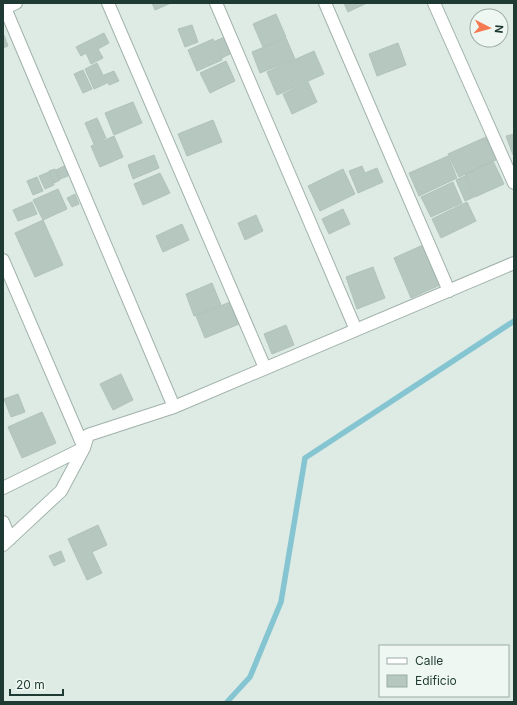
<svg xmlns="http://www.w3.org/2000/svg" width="517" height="705" viewBox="0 0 517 705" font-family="Inter,sans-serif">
<rect width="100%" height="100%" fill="#deeae4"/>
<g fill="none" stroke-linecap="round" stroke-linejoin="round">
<!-- stream -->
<path stroke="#84c5d1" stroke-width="5.5" d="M227,702L250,677L281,602L305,458L514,321"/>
</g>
<!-- building -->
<path fill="#b6c7c0" stroke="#b0c3bb" d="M152,3H171L155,10Z
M344,3H367L348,12Z
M276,14L286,37L263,47L253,24Z
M192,25L198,42L185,47L178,29Z
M104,33L109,43L98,49L103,58L91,64L86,53L81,56L76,47Z
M4,35L8,46L3,48V36Z
M225,37L232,53L222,58L215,41Z
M286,38L295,59L260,73L252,52Z
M213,39L222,60L197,71L188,50Z
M398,43L406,65L377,76L369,54Z
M314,51L324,74L277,95L267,72Z
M226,61L235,81L210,93L200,73Z
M97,63L107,83L94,89L85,69Z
M83,70L92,89L83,93L74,74Z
M114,71L119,81L109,85L104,75Z
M308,82L317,102L292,114L283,94Z
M133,102L142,123L114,135L105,113Z
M97,118L106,138L94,144L85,123Z
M213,120L222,142L187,156L178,134Z
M514,134V155H513L506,136Z
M114,136L123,157L100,167L91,146Z
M486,137L496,160L459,177L448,154Z
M154,155L159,168L133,179L128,165Z
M448,156L457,178L419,196L409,173Z
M493,161L504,184L475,197L465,174Z
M64,166L68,176L60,179L56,170Z
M362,166L365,173L377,168L383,182L358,193L349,171Z
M55,169L60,180L54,183L49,171Z
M343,169L355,194L320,211L308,186Z
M49,172L54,185L45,189L39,176Z
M160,173L170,193L143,205L134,184Z
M465,176L474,197L465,201L456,180Z
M37,177L43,191L33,195L27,181Z
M453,182L462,203L431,217L421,197Z
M58,189L67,209L43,220L33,200Z
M75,194L79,204L72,207L67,198Z
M32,202L37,214L18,221L13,210Z
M467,202L476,221L441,238L432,219Z
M343,209L350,224L329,234L322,219Z
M256,215L263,231L245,240L238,223Z
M43,220L63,265L35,277L15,233Z
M182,224L189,240L163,252L156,236Z
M423,245L440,285L411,298L394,258Z
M373,267L385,298L357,309L346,277Z
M212,283L221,305L194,316L186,294Z
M230,302L239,324L205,338L196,316Z
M286,325L294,345L272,354L264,334Z
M121,374L133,400L113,410L100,384Z
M18,394L25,412L11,417L4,399Z
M42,412L56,443L22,458L8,427Z
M98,525L107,545L92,552L102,573L87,580L68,539Z
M61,551L65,561L54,566L49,556Z"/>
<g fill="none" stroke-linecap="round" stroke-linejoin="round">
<!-- street casing -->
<g stroke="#a1b2ab" stroke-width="14">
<path id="street" d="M108,3L265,368
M216,3L356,330
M325,3L449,291
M434,3L514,183
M5,8L174,407
M3,9L16,3
M3,260L84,448L3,488
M3,522L10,539
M3,545L61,491L84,448L88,435L174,407L514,263"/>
</g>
<!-- street -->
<use href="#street" stroke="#fff" stroke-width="12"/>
</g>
<!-- border -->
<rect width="517" height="705" fill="none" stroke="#1f3a32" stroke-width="8"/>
<!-- legend -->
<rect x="379" y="645" width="130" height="52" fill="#eef7f2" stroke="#9baba5"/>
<rect x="387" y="658" width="20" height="6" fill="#ffffff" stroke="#9baba5"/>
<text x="415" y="665" font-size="12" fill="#1f3a32">Calle</text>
<rect x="387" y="675" width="20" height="12" fill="#b6c7c0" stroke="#9baba5"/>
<text x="415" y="685" font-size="12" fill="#1f3a32">Edificio</text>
<!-- north arrow -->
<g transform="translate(489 28) rotate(96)"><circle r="19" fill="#eef7f2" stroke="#9baba5"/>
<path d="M0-3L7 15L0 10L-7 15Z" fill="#f57951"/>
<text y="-6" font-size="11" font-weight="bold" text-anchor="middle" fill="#1f3a32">N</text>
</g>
<!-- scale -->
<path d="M10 689v6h53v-6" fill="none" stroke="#1f3a32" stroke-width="2"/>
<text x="16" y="689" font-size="12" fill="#1f3a32" stroke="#eef7f2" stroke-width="3" paint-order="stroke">20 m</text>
</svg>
